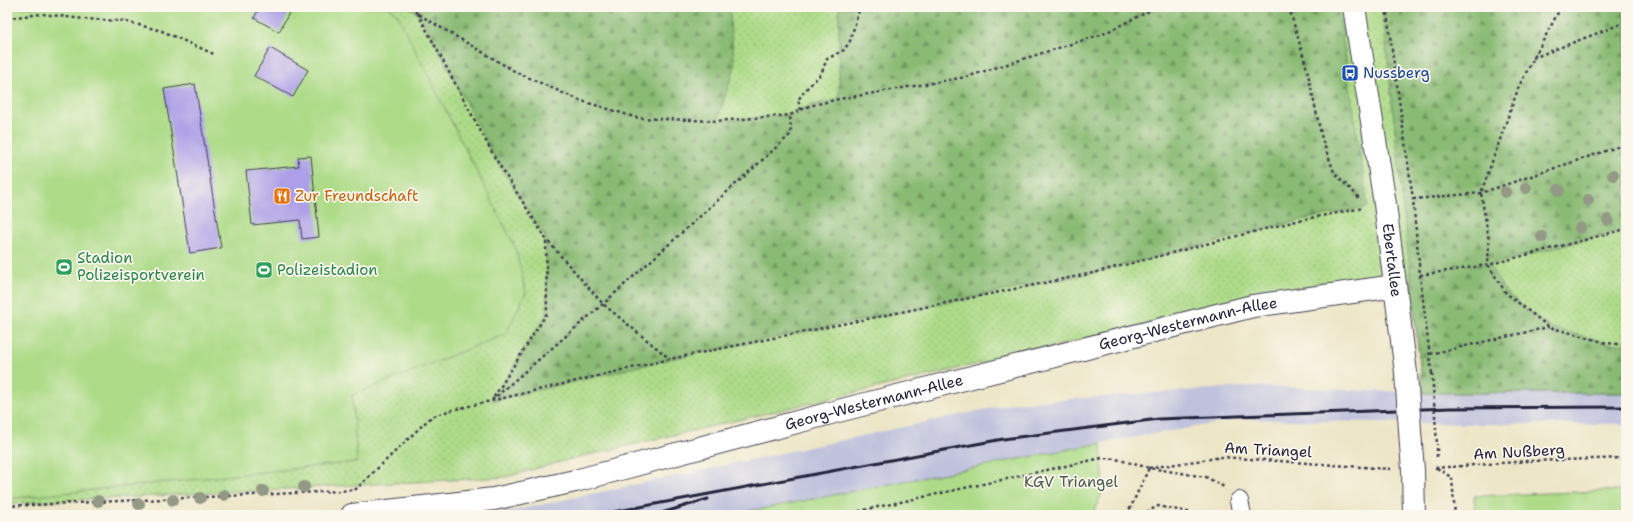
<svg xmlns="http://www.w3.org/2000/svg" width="1633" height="522" viewBox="0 0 1633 522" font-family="'Shantell Sans',sans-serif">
<defs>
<pattern id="grass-dots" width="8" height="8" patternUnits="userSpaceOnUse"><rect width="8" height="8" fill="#addb88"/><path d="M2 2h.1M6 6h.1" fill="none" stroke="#95bc76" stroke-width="1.8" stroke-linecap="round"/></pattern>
<pattern id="forest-firs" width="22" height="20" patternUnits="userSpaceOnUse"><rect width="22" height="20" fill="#8abb74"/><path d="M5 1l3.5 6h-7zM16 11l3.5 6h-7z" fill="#709860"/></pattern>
</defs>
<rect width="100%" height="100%" fill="#fbf7ec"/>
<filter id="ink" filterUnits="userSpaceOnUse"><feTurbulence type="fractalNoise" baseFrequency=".025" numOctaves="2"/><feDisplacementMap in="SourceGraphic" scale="8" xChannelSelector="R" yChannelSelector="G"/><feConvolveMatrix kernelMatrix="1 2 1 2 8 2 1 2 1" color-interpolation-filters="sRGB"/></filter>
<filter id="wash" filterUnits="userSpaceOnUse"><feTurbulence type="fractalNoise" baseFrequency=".012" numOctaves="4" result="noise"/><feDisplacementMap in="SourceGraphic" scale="16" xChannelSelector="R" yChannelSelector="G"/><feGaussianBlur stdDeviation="0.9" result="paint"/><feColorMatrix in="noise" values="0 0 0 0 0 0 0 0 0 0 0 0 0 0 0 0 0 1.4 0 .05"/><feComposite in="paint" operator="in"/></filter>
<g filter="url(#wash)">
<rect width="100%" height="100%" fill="#ece5c6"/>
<!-- industrial -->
<path fill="#c0c2dd" d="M1253,386L1423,393H1626V424H1465L1241,419L1101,443L730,515H493L1015,403Z"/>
<!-- grass -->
<path fill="url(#grass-dots)" stroke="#687e62" d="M7,7H1626V393H1423L1410,278L1325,283L571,459L506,477L7,504Z"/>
<!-- forest -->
<path fill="url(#forest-firs)" stroke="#566e58" d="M410,7H731L730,23L735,66L717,121L790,115L809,106L839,99V7H1338L1368,207L1300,220L1093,273L670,359L492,401L547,313L546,239L495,158L427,28L418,14Z
M1382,7H1626V229L1489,265L1506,293L1549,327L1607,343L1626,345V393H1423Z"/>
<!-- garden -->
<path fill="#addb88" stroke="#687e62" d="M7,7H388L397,14L515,247L526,292L506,334L352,395L357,462L7,499Z
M1101,443L1104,489L1092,515H730Z
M1626,490V515H1475L1474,496Z"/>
<g id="blocks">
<!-- building -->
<path fill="#ac9fe7" d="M260,7H292L279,32L254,18Z
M270,48L308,70L293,97L254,76Z
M195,84L221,248L190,253L164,89Z
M311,156L319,237L302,239L300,220L252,225L246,171L299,166L298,157Z"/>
</g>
</g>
<g filter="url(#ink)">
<use href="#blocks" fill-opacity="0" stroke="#403f50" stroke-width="1"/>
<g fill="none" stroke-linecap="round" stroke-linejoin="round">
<!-- minor casing -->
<g stroke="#403f50" stroke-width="20">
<path id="minor" d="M1239,501L1242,515"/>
</g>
<!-- tertiary casing -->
<g stroke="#403f50" stroke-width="24">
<g id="tertiary">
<path id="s1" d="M352,515L494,499L575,481L842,410L1253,306L1395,286"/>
</g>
</g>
<!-- secondary casing -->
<g stroke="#403f50" stroke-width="24">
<g id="secondary">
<path id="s2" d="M1354,7L1385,204L1406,373"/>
<path d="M1411,445L1413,470L1414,515"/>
</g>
</g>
<!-- path -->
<path stroke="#403f50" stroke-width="2.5" stroke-dasharray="3 3" stroke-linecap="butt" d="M410,7L418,14L516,72L579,100L638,118L717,121L790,115L809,106L839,99L966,77L1103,34L1157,7
M416,7L418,14L495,158L546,239L603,304L670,359
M1289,7L1307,69L1322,139L1334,172L1361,200
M1386,7L1413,199L1420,275L1432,373
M1561,7L1519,86L1481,193L1489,241L1488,265L1506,293L1549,327L1607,343L1626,345
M7,18L42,14L84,19L123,21L162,31L216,55
M1533,58L1626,22
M801,110L798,100L807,88L821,74L827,59L844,50L850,41L860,7
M1413,199L1481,193L1626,144
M1420,275L1488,265L1626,229
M1430,354L1549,327
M494,397L547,313L546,239
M492,400L603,304L791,134L790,115
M1437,457V444
M1149,468L1223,457L1390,469
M1435,468L1529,461L1626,458
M1437,468L1452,478L1455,515
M7,506L341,491L356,489L431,417L448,411L670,359L1093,273L1300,220L1363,208
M841,515L1102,458L1116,459L1149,468L1206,477L1224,487
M1127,515L1149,468
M1141,515L1158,506L1188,512L1193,515"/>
<!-- minor -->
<use href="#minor" stroke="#fff" stroke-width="18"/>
<!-- tertiary -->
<use href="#tertiary" stroke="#fff" stroke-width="22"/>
<!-- secondary -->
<use href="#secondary" stroke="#fff" stroke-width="22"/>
<!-- rail -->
<path stroke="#22223b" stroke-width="3" d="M597,515L1003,439L1159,419L1450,408L1626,407
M655,515L708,499"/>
<!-- secondary-bridge casing -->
<g stroke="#403f50" stroke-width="24" stroke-linecap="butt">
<path id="secondary-bridge" d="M1406,373L1411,445"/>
</g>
<!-- path-bridge -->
<path stroke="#403f50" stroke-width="2.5" stroke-dasharray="3 3" stroke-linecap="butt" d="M1432,373L1437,444"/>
<!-- secondary-bridge -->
<use href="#secondary-bridge" stroke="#fff" stroke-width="22"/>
</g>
<!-- trees -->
<g fill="#949986">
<circle cx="1613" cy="175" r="6"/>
<circle cx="1526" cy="188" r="6"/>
<circle cx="1559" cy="190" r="6"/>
<circle cx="1505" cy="192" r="6"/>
<circle cx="1588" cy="200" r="6"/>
<circle cx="1608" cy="220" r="6"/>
<circle cx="1580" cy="228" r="6"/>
<circle cx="1542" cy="237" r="6"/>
<circle cx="304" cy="487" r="6"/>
<circle cx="263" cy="491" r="6"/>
<circle cx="224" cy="495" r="6"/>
<circle cx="200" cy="498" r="6"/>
<circle cx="173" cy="500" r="6"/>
<circle cx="98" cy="501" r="6"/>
<circle cx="139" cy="504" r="6"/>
</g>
</g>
<!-- icons -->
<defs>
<g id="bus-square" transform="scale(0.9)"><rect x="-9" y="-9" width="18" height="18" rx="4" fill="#1a4fb4" stroke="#fbf7ec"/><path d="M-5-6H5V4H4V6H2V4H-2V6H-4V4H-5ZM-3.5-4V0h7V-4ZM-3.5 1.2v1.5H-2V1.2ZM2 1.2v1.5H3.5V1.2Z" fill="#fff"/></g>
<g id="restaurant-square" transform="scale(0.9)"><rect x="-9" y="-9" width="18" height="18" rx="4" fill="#e8710a" stroke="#fbf7ec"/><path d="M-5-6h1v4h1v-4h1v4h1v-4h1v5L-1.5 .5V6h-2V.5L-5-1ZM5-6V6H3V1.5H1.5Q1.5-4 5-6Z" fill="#fff"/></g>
<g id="stadium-square" transform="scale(0.9)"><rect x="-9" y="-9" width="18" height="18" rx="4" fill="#2e9e5b" stroke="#fbf7ec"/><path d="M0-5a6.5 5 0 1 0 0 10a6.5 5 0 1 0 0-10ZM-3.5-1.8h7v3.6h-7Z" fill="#fff"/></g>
</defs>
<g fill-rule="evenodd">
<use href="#bus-square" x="1350" y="73"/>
<use href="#restaurant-square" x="282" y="196"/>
<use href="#stadium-square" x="64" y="267"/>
<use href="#stadium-square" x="264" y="270"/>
</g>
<g text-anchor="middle" stroke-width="3.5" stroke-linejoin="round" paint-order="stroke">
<!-- transit labels -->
<g font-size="15" fill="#164399" stroke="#fbf7ec" text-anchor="start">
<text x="1363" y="78">Nussberg</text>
</g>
<!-- food labels -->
<g font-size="15" fill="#c56008" stroke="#fbf7ec" text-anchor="start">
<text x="295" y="201">Zur Freundschaft</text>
</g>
<!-- leisure labels -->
<g font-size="15" fill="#27864d" stroke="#fbf7ec" text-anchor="start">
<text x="77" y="263">Stadion<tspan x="77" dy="17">Polizeisportverein</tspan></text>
<text x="277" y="275">Polizeistadion</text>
</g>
<!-- street labels -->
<g font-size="15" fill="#22223b" stroke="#fbf7ec">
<text dy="5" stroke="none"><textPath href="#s2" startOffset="256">Ebertallee</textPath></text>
<text dy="5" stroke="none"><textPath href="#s1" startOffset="859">Georg-Westermann-Allee</textPath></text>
<text dy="5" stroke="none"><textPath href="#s1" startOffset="535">Georg-Westermann-Allee</textPath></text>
<text transform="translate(1268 450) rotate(3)" y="5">Am Triangel</text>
<text transform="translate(1519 452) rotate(-3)" y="5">Am Nußberg</text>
</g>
<!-- park labels -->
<g font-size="15" fill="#4c5a52" stroke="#fbf7ec">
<text x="1071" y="487">KGV Triangel</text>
</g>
</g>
<!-- margin -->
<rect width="1633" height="522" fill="none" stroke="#fbf7ec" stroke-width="24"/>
</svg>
